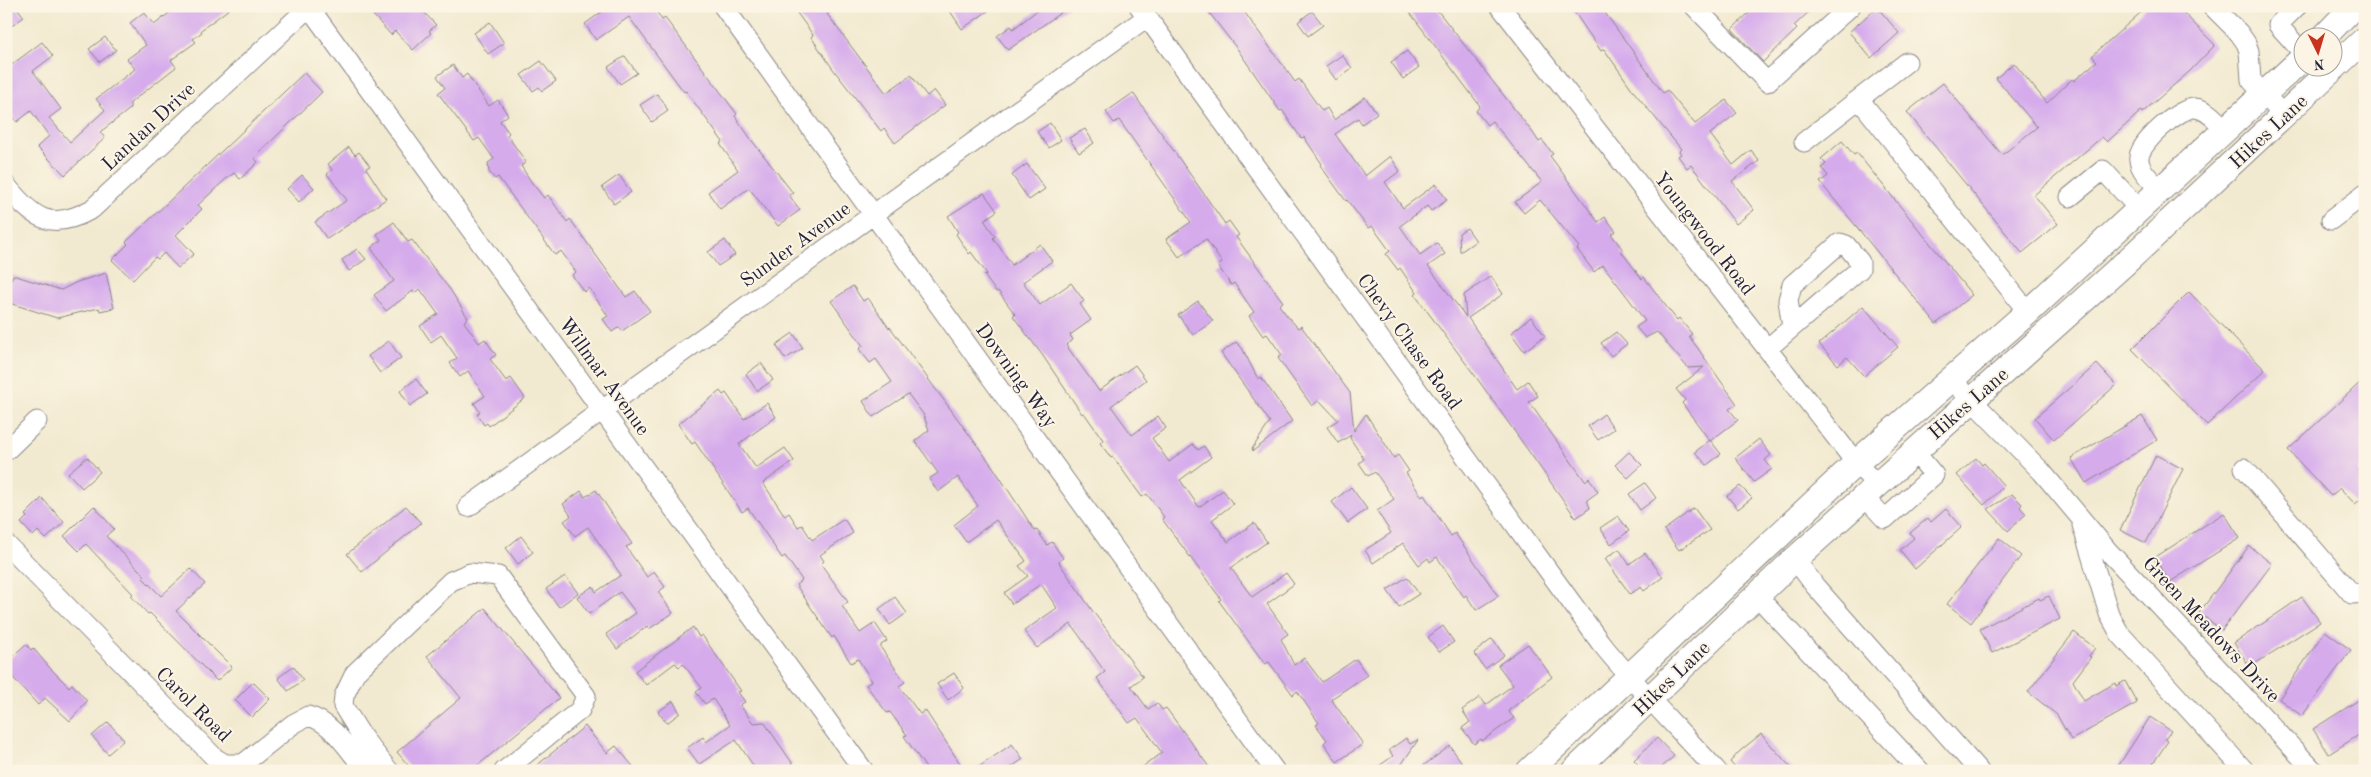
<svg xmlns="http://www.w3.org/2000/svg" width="2371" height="777" viewBox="0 0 2371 777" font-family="'Old Standard TT',serif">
<rect width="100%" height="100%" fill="#fcf5e5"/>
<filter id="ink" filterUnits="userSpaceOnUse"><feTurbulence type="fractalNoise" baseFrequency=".02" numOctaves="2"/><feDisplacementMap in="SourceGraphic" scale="10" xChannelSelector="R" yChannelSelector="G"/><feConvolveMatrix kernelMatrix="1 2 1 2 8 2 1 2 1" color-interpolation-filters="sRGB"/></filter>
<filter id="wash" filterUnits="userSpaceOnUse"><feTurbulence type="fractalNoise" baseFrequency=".0096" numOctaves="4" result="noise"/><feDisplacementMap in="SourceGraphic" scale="20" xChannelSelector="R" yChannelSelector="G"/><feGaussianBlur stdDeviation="1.12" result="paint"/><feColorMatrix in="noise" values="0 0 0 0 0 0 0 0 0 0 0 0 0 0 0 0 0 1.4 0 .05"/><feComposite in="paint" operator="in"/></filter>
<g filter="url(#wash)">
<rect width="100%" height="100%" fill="#f2ead0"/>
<g id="blocks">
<!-- building -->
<path fill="#d5abec" d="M6,6H16L24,17L6,30Z
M178,6H233L201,30L202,32L193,39L196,42L171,60L176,67L130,103V109L100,132L105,138L65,175L37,147L49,136L31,111L17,122L6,107V69L42,42L53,56L33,71L61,109L49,118L70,142L105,110L96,99L135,69L127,59L146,45L130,23L144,12L154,25Z
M382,6H418L436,25L429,31L431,33L413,50L395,31L391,35L373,15Z
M610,6H653L662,20L665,18L737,114L735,116L753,142L793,193L789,195L800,210L778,226L749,188L720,209L708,192L738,170L720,144L723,142L686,91L684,92L629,17L596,40L585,24Z
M792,6H838L827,14L886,93L911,75L927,96L934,90L945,105L895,143L884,128L881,131L833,69L811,37L813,35Z
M956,6H995L962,29L950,11Z
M1043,6H1070L1008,50L997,36L1011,26L1013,29Z
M1204,6H1240L1295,82L1299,79L1322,111L1327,108L1334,120L1365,97L1377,113L1362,124L1358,118L1335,134L1365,176L1390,156L1400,171L1385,182L1403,208L1436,184L1447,200L1431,211L1427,206L1400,226L1420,255L1437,243L1445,254L1428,266L1466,317L1464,295L1491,276L1503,294L1468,318L1517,389L1528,381L1538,396L1529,402L1585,481L1589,478L1598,492L1587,500L1590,508L1576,518L1476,377L1415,295L1417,293L1400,268L1398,270L1386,254L1390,251L1372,226L1368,228L1347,200L1346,201L1320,165L1322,164L1304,137L1301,138L1282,110L1280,111L1238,50Z
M1405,6H1434L1533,133L1539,142L1542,140L1553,154L1550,156L1556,164L1598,222L1605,217L1616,231L1611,234L1623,250L1621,251L1642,279L1644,277L1665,305L1677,320L1679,318L1692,334L1689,336L1737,404L1729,409L1738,420L1710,441L1682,403L1685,400L1676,389L1704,367L1688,368L1657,332L1645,338L1636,327L1645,321L1632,303L1603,265L1594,272L1577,249L1579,247L1540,200L1524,213L1515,202L1542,182L1492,121L1487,125L1476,111L1480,106Z
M1570,6H1600L1663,93L1667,90L1695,124L1726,100L1737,113L1710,134L1733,165L1751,150L1759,161L1732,181L1754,210L1736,224L1691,165L1687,168L1678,156L1681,154L1679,151L1681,149L1634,92L1604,49L1601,51Z
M1756,6H1815L1794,26L1797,29L1763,62L1732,29Z
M2148,6H2177L2215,45L2190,71L2142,113L2141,111L2107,142L2102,137L2034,195L2058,224L2022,253L1907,112L1943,83L2002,155L2037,127L1996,78L2014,63L2047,103L2072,79L2074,81L2097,61L2092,56Z
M1877,7L1899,33L1871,58L1849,32Z
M1312,11L1323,25L1308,36L1298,22Z
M490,22L504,43L488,54L474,33Z
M105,37L116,50L100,62L89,49Z
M1407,51L1419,67L1403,79L1391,62Z
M1342,55L1352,68L1336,80L1326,66Z
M625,56L637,73L620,84L608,67Z
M541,61L556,81L542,91L539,87L533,91L521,75Z
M453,65L462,78L467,74L489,106L498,100L508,115L500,121L509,133L507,135L526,162L521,166L532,183L544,198L548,195L567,222L570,219L626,297L635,291L650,311L622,331L619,327L612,332L603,319L608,316L589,288L584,292L579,285L572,275L576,272L561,251L555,255L498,177L495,179L489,172L488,163L494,159L479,138L474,141L438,93L445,88L437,76Z
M304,73L322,92L254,158L258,162L252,168L240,179L234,173L227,178L198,205L202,209L176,235L194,254L178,268L164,253L158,259L155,257L133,280L112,260L128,244L126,242Z
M1133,93L1225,224L1229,221L1239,235L1236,237L1283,302L1279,305L1288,317L1298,328L1301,326L1350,393L1354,431L1366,414L1394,458L1398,455L1409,471L1406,473L1422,497L1424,495L1451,536L1455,533L1498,596L1476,610L1466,595L1464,597L1437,557L1430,562L1428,558L1419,565L1403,543L1373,563L1365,550L1391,533L1377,511L1394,499L1375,472L1368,476L1359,463L1364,459L1350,438L1351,435L1338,443L1327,427L1338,420L1319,400L1312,406L1278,358L1282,355L1267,334L1263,336L1249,316L1254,312L1234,283L1231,285L1218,266L1222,263L1206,239L1179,257L1166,239L1191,222L1119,120L1114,123L1106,112Z
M657,94L663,101L668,111L652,122L640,105Z
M1050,123L1061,140L1049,148L1037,132Z
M1085,129L1094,143L1079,153L1069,138Z
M1842,141L1854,155L1857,153L1972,295L1936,324L1820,182L1828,176L1822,168L1826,164L1821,159Z
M349,147L355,155L359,152L370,166L366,168L386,199L327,239L315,222L347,200L327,174L332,170L328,164Z
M1027,164L1045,189L1029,200L1012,175Z
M302,175L314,188L299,202L287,189Z
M619,175L631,192L614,204L602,187Z
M984,193L997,211L984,220L995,236L993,238L1012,265L1040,244L1052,261L1023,282L1040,305L1071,283L1084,301L1080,304L1091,320L1070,335L1073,340L1066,345L1099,391L1135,365L1146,380L1111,406L1132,435L1158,416L1166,428L1152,438L1169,462L1193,444L1198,450L1204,446L1211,457L1180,480L1199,507L1223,490L1233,504L1212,520L1228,542L1254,523L1267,542L1231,568L1252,597L1286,573L1294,584L1267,604L1288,634L1281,639L1294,665L1304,658L1322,682L1356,659L1367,675L1331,699L1363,744L1337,762L1324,743L1327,740L1316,725L1319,723L1297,691L1293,695L1269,662L1265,664L1219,601L1221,599L1162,519L1164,517L1147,494L1142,497L1113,457L1111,458L1100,443L1103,440L1084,413L1082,414L1043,356L1013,316L1015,314L998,291L996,292L984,275L987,274L971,252L969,254L956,234L958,232L948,216Z
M394,222L408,242L412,240L451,291L468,318L464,322L479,343L485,339L496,355L490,359L506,381L511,378L525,398L489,426L487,423L484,425L477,414L480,412L474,403L485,396L468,371L460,377L450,363L457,358L441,335L431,342L420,326L438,314L420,289L414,293L413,291L386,311L374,295L394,281L371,248L381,240L377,234Z
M1467,228L1476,241L1460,252L1459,233Z
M725,240L735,255L718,266L708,252Z
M357,249L366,259L349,271L342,260Z
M106,273L114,308L100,311L99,308L57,318L6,302V279L11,280L13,275L61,290L77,282Z
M853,286L863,301L868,298L889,328L890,327L993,467L1035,531L1037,530L1047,545L1052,542L1063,558L1059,561L1060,564L1094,613L1143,677L1131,686L1148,709L1157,703L1162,710L1166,708L1212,771H1137L1162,753L1137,718L1129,723L1109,695L1097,678L1105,672L1071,624L1037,648L1024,631L1057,608L1041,584L1012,604L1004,593L1028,576L1019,566L1026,561L996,520L966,542L954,525L978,506L958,477L938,492L929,479L938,473L915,441L929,430L923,414L908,394L873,417L863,401L892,382L876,359L870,363L859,349L863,346L831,301Z
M2189,292L2265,370L2207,425L2132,349Z
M1198,301L1213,321L1193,335L1178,315Z
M1863,306L1898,347L1864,376L1847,357L1838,365L1819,344Z
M1531,317L1545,336L1524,351L1511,333Z
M1616,332L1627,344L1611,356L1601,343Z
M793,333L803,348L785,359L776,345Z
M389,341L401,358L380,373L368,356Z
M1236,342L1242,348L1258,379L1261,377L1292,421L1253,451L1252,449L1270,422L1221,353Z
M761,363L773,380L757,391L746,374Z
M2097,364L2116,385L2054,440L2035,418Z
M2365,378V464L2358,470L2365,477V496L2355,504L2340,488L2331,496L2288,450Z
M416,379L427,394L410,406L400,391Z
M720,391L723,395L726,393L744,419L767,403L776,417L739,444L756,468L785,448L794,461L763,483L785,516L789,513L798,527L802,525L812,540L844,519L853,533L820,555L824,561L821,564L848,602L842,606L860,633L875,623L887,641L881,645V648L905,682L899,686L920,714L925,710L965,771H928L904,736L907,735L890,712L887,713L866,685L872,681L858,659L851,663L834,636L832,638L812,609L796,585L802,580L785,556L782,558L748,508L742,512L695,442L692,444L678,424Z
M1604,414L1614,429L1598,440L1588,426Z
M2142,416L2157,440L2086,483L2071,458Z
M1759,439L1771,455L1765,460L1772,469L1754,482L1735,458Z
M1710,440L1721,454L1707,465L1695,452Z
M1629,452L1642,465L1628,478L1615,465Z
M2156,455L2183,469L2146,543L2120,530Z
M87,457L100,472L82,488L68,473Z
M1976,458L1982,465L1984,463L2004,486L1984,505L1957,475Z
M1645,483L1656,498L1640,510L1629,494Z
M1740,486L1752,498L1738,509L1727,496Z
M1351,487L1367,509L1348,523L1332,502Z
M596,490L632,544L626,547L647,577L654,571L665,587L658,592L673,613L649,629L647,626L617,649L606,634L636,613L620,592L589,614L577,597L593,586L596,592L621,575L588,527L575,536L564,521L571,516L563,504L581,491L585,497Z
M2012,494L2022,504L2020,507L2026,514L2008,531L1988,509Z
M42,498L64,522L46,539L38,531L33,536L21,523L27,517L25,515Z
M94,506L114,529L106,536L145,576L143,578L161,596L191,569L205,584L176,611L232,667L217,681L150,613L148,614L131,596L133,594L86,544L79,551L64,536Z
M406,506L421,523L362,572L347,554Z
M1694,508L1710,530L1679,550L1664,530Z
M1946,509L1962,527L1915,569L1900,550L1914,538L1910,533L1928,518L1931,522Z
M2224,513L2240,538L2170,582L2154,558Z
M1618,516L1629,531L1611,544L1600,528Z
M521,536L533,552L518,564L506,548Z
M1999,538L2021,556L1971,623L1947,604Z
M2249,546L2272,564L2222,630L2199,613Z
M1619,549L1629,564L1645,553L1663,577L1644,591L1641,587L1630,594L1605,559Z
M565,576L578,593L559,607L546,589Z
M1407,577L1419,594L1399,607L1387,590Z
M2049,596L2060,619L1992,653L1980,629L2039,598L2040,600Z
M895,597L907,613L890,625L879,609Z
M2302,597L2320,622L2250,667L2234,643Z
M485,608L559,698L471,771H413L397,752L461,698L427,656Z
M1443,626L1454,642L1439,652L1428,637Z
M693,627L699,637L702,635L741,691L738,692L745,702L740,705L753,723L764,722L793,764L783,771H757L736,740L699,764L687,748L703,737L706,742L730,725L713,699L705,704L696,692L702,688L683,664L679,667L675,663L646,685L635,671Z
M2325,631L2351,650L2302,716L2279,699Z
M2074,632L2095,648L2089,656L2091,657L2073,681L2084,701L2115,683L2116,686L2125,681L2137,703L2071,740L2057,715L2028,692Z
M1492,639L1504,655L1485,669L1474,653Z
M26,644L31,650L33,648L49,667L69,687L72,684L87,701L70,721L45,698L38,705L6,670V662Z
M1528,644L1552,677L1508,711L1514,718L1482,741L1481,739L1474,744L1462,728L1470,722L1462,710L1480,697L1486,705L1513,685L1498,665Z
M293,666L303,680L288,691L278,678Z
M954,673L964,688L948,700L937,684Z
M253,682L270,699L252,717L235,700Z
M2365,696V731L2329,754L2313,729Z
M673,701L680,713L667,723L658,712Z
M2150,717L2171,731L2165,739L2168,741L2148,771H2115Z
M108,722L124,740L108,754L92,736Z
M585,726L607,753L616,746L637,771H530Z
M1761,734L1794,771H1738L1730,762L1740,751Z
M1406,738L1410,744L1418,740L1397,771H1372L1393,756L1389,750Z
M1657,738L1674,756L1658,771H1644L1634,760Z
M1012,744L1023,759L1006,771H973Z
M1450,746L1468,771H1416Z"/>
</g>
</g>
<g filter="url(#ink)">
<use href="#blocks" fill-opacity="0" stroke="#8a8686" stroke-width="1"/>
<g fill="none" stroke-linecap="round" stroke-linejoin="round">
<!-- minor casing -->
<g stroke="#8a8686" stroke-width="21">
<path id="minor" d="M723,6L1275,771
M1139,6L1600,642C1636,687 1678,728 1717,771
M1500,6L1856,463L1877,485
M1694,6L1767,82L1851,6
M2212,6L2239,33L2246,43L2249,51L2251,80L2284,116
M2297,6L2278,25L2304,54
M309,7L864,771
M1859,99L1907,62
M1804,142L1859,99L2028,312
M6,185C33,219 51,232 92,209L310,6
M2161,190C2153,182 2140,172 2139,160C2136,145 2181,106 2195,108C2208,109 2217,122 2226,130
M2070,197L2103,170L2139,209
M2331,220L2365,194
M1767,349L1860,269V262L1846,245L1840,243L1792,285L1788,300L1792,327
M1952,380L2042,472L2109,552L2314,771
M6,451L37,421
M2244,468L2352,594L2365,593
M1865,497L1885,519L1934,475L1914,451
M468,507L1147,17
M2082,525L2109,614L2120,634L2245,771
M6,544L215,758L225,764H243L293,724L308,716C333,722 350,752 366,771
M1795,559L1815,586L1979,771
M1757,596L1920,771
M389,771L363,738L343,706L344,696L355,673L451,581L470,573L498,576L586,696L580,710L504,771"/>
</g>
<!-- major casing -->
<g stroke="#8a8686" stroke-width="27">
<path id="major" d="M2323,38L2354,6
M1529,771L1856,463L2028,312L2304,57
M1574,771L1795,559L2125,263L2365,39"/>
</g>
<!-- minor -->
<use href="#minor" stroke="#fff" stroke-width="19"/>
<!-- major -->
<use href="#major" stroke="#fff" stroke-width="25"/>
</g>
</g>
<g text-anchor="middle" stroke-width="4" stroke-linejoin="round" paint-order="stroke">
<!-- street labels -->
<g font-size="20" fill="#22223b" stroke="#fcf5e5">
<text transform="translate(148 126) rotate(-43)" y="7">Landan Drive</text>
<text transform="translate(2268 131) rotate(-43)" y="7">Hikes Lane</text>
<text transform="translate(1705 233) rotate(52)" y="7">Youngwood Road</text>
<text transform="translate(795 244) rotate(-36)" y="7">Sunder Avenue</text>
<text transform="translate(1410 341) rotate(54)" y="7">Chevy Chase Road</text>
<text transform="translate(1017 375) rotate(54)" y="7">Downing Way</text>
<text transform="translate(605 376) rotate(54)" y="7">Willmar Avenue</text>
<text transform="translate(1968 403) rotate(-41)" y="7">Hikes Lane</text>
<text transform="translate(2212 629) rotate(47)" y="7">Green Meadows Drive</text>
<text transform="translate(1671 678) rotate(-44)" y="7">Hikes Lane</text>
<text transform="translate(194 704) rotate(45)" y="7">Carol Road</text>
</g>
</g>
<!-- margin -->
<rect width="2371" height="777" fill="none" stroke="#fcf5e5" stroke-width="25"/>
<!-- north arrow -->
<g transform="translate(2318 52) rotate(175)"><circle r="24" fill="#fcf5e5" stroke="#a5a1a1"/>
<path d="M0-4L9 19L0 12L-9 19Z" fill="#c8321e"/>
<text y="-8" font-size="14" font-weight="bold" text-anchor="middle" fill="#22223b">N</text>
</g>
</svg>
